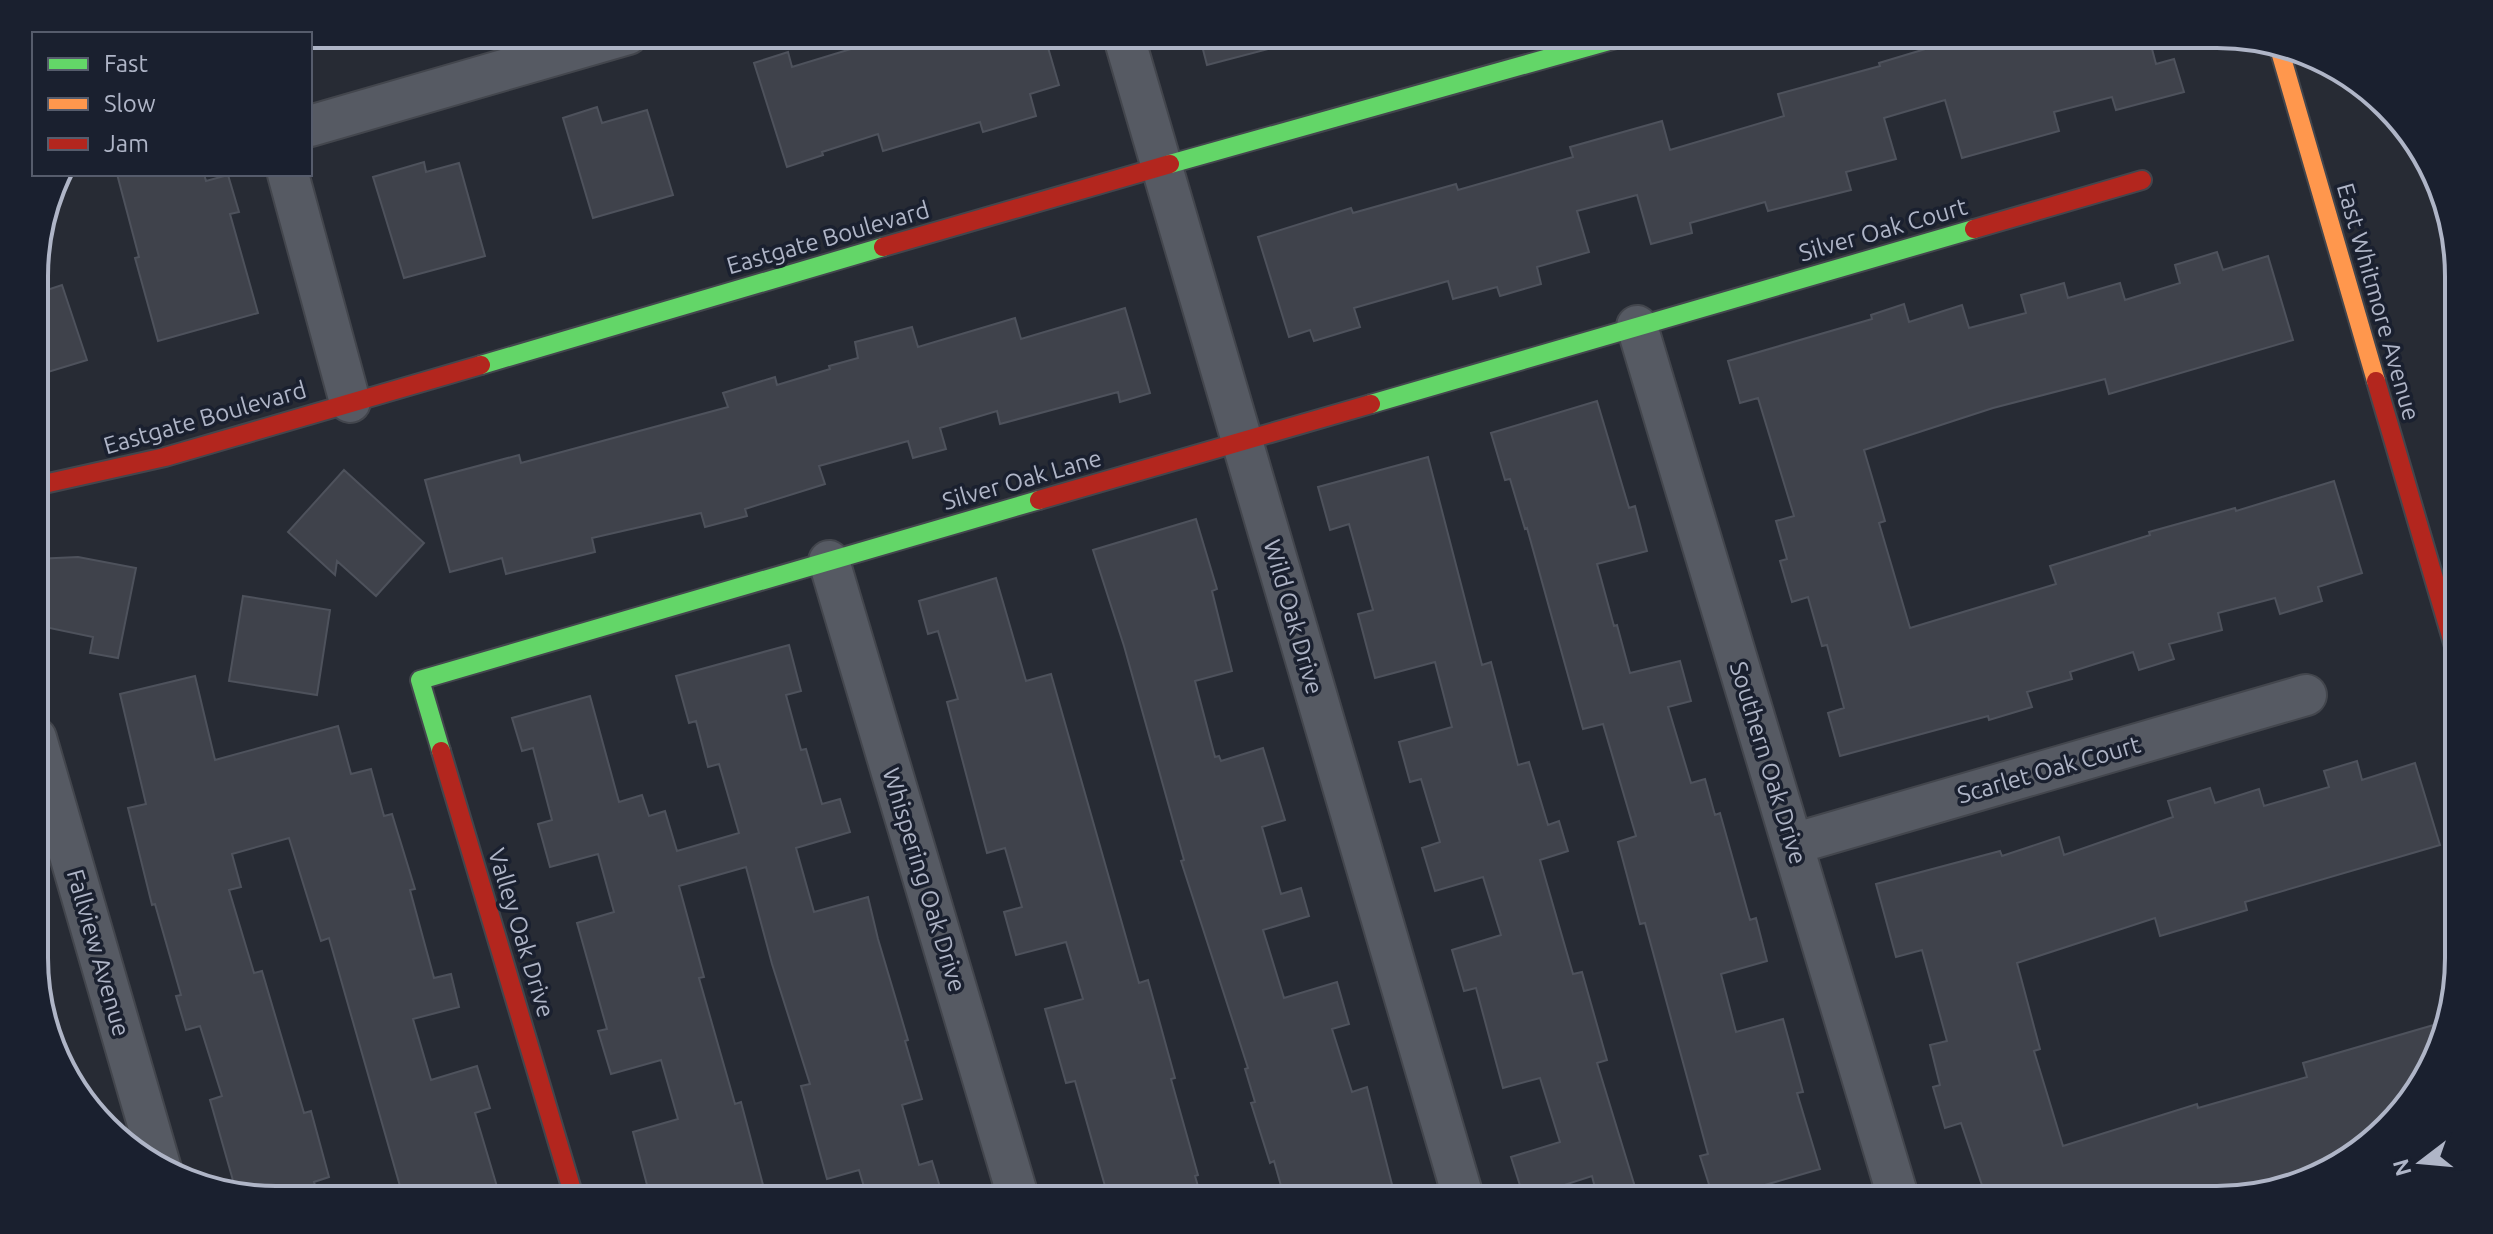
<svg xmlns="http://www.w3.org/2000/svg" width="2493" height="1234" viewBox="0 0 2493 1234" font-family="Ubuntu,sans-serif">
<rect width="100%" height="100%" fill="#272b34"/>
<!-- building -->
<path fill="#3f424b" stroke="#4e525c" stroke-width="2" d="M900,34H1044L1059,85L1030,94L1036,116L983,132L980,122L883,151L878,134L822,152L823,155L787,167L754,63L788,52L792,67Z
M1199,34H1286L1287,44L1207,65Z
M1975,34H2148L2156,64L2174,59L2184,92L2116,110L2112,97L2054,112L2059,131L1962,158L1945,100L1884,118L1896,159L1846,172L1851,190L1768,211L1765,202L1690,223L1692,233L1651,244L1637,195L1577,211L1589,252L1537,267L1541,284L1500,296L1497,287L1453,299L1448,281L1354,308L1360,327L1314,341L1310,330L1289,337L1258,237L1351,208L1353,213L1456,184L1458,190L1573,157L1570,147L1662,121L1670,150L1784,116L1778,94L1880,66L1879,63Z
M597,107L602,123L647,110L673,195L593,218L563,118Z
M424,162L426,172L459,163L485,256L404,278L373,177Z
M117,174H204L206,181L228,175L239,212L230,214L258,313L158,341L135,258L139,257Z
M2217,252L2223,270L2268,256L2293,340L2109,394L2105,379L1993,408L1864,450L1885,521L1879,523L1910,628L2056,584L2050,566L2150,535L2149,532L2235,508L2236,511L2334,481L2362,573L2318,587L2322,601L2280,614L2275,598L2218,613L2222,630L2169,644L2174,659L2139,670L2133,652L2070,672L2072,679L2027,692L2032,707L1989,720L1988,716L1840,756L1828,713L1844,708L1827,645L1822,646L1808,597L1792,602L1780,561L1787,559L1776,521L1794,516L1758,398L1740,403L1728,361L1872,319L1871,315L1904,304L1909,322L1962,305L1969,328L2026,313L2021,295L2064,283L2068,298L2120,283L2125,300L2180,283L2175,265Z
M62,285L87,360L35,376V294Z
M1125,308L1150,393L1120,402L1118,392L1000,424L997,411L940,428L946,449L913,458L908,441L819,466L825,484L745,509L747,516L705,527L701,513L592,538L595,552L506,574L502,558L450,572L425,480L519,455L521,463L728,407L723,393L775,377L777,385L830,369L829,366L858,358L855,342L912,327L918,347L1015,318L1021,339Z
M1597,401L1629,508L1635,506L1647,551L1597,564L1614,626L1617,625L1630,673L1680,661L1691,701L1668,707L1691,783L1705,779L1715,815L1720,813L1750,920L1756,918L1767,961L1721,974L1736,1032L1783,1019L1803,1092L1797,1093L1820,1169L1765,1185L1770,1200H1714L1700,1156L1708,1154L1645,923L1640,924L1618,842L1636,836L1603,724L1583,729L1527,528L1525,529L1510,479L1505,480L1491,433Z
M1428,457L1482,665L1491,662L1518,765L1529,762L1548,825L1559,821L1568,851L1540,860L1573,974L1582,972L1607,1060L1597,1063L1639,1200H1598L1592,1176L1524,1198L1511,1157L1560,1142L1540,1078L1503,1088L1476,988L1464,991L1452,950L1501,935L1483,877L1435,891L1422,848L1440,842L1421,779L1410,782L1399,742L1452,727L1435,662L1375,678L1358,614L1373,610L1349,524L1330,530L1318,487Z
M344,470L424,543L376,596L337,561L335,575L288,532Z
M1196,519L1217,589L1212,591L1232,671L1195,681L1215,757L1219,756L1221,761L1263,748L1285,820L1262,827L1281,894L1301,888L1309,916L1263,930L1284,998L1337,982L1349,1024L1332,1029L1352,1092L1367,1087L1396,1200H1285L1274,1161L1270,1163L1251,1103L1255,1102L1245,1069L1248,1068L1181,861L1184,860L1124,646L1093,550Z
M78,557L136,568L118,658L90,653L93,637L35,625V559Z
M996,578L1026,681L1051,674L1139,983L1148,980L1175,1078L1171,1079L1198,1175L1195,1176L1202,1200H1109L1075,1081L1066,1083L1045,1009L1083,999L1066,942L1016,955L1004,912L1022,907L1005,848L987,853L947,702L958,699L938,631L928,634L919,601Z
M243,596L330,610L317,695L229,681Z
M789,645L801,691L786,695L801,750L806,749L822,804L840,799L850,832L796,848L814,912L868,897L878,939L908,1040L905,1041L922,1099L902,1105L919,1165L932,1161L944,1200H868L859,1170L827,1179L801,1086L810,1084L772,964L746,867L679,886L704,977L699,978L735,1104L741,1102L767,1200H726L722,1185L669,1200H651L633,1132L678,1119L661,1060L611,1074L598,1031L607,1029L577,923L614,912L598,854L550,867L538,824L552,820L533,748L522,751L512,718L590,696L619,802L642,795L649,816L665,811L677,851L739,833L719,764L708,767L696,721L689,723L676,676Z
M195,676L215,760L338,726L351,774L371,769L384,816L392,814L415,889L410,890L434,978L451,974L459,1007L413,1019L431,1080L477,1066L490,1108L475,1113L501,1200H404L329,938L321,941L289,838L232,854L241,887L229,890L254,973L262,971L304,1113L311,1111L329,1177L314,1182L320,1200H276L236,1191L210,1100L222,1096L200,1026L186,1030L176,996L181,995L155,904L152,905L128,808L146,804L120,694Z
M2357,761L2362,780L2415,763L2440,845L2245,902L2247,910L2160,936L2155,918L2017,963L2040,1049L2034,1051L2063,1146L2197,1104L2198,1108L2307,1077L2303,1063L2444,1022L2434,1065L2352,1159L2289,1180L2288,1178L2210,1200H1987L1961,1123L1945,1128L1933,1087L1940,1085L1930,1045L1947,1041L1922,950L1896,957L1876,884L2000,851L2002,856L2059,837L2064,855L2173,817L2168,801L2210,788L2215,803L2259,789L2264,806L2329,787L2324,771Z"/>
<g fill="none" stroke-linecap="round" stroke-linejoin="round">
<!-- street casing -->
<g stroke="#43464d" stroke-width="44">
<path id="street" d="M1123,34L1464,1200
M310,126L628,34
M288,174L350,402
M1637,326L1899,1200
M829,561L1019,1200
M36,738L161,1169
M1793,844L2306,695"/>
</g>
<!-- fast casing -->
<g stroke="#43464d" stroke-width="22">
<path id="fast" d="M1170,164L1634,34
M481,365L883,247
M1371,404L1974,229
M441,751L420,680L1039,500"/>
</g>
<!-- slow casing -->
<g stroke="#43464d" stroke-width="22">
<path id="slow" d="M2279,48L2376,381"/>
</g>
<!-- jam casing -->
<g stroke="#43464d" stroke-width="22">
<path id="jam" d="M1974,229L2142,180
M883,247L1170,164
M2376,381L2458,660
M35,486L165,457L481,365
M1039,500L1371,404
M441,751L575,1200"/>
</g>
<!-- street -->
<use href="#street" stroke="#565a63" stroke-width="40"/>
<!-- fast -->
<use href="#fast" stroke="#63d668" stroke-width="18"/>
<!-- slow -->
<use href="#slow" stroke="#ff974d" stroke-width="18"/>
<!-- jam -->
<use href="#jam" stroke="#b3261e" stroke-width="18"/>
</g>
<g text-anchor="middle" stroke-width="7" stroke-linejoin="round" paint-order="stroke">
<!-- street labels -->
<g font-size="24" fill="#afb5c7" stroke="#1a202f">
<text transform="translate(1883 230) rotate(-16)" y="8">Silver Oak Court</text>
<text transform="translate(828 238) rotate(-16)" y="8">Eastgate Boulevard</text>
<text transform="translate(2378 302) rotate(74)" y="8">East Whitmore Avenue</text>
<text transform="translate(205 418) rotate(-16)" y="8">Eastgate Boulevard</text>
<text transform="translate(1022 480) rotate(-16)" y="8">Silver Oak Lane</text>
<text transform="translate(1293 617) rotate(74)" y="8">Wild Oak Drive</text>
<text transform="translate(1768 763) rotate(73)" y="8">Southern Oak Drive</text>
<text transform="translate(2049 770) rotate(-16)" y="8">Scarlet Oak Court</text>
<text transform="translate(924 880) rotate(73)" y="8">Whispering Oak Drive</text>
<text transform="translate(521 933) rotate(73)" y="8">Valley Oak Drive</text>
<text transform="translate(98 953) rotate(74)" y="8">Fallview Avenue</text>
</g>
</g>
<!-- crop -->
<path d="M0 0H2493V1234H0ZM276 48H2217A228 228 0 0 1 2445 276V958A228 228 0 0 1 2217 1186H276A228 228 0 0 1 48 958V276A228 228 0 0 1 276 48Z" fill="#1a202f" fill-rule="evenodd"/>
<path fill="none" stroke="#afb5c7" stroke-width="4" d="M276 48H2217A228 228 0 0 1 2445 276V958A228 228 0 0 1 2217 1186H276A228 228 0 0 1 48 958V276A228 228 0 0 1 276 48Z"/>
<!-- legend -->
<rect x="32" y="32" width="280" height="144" fill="#1a202f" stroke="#565c6c" stroke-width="2"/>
<rect x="48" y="58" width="40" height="12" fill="#63d668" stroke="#565c6c" stroke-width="2"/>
<text x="104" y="72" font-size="24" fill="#afb5c7">Fast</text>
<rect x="48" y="98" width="40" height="12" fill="#ff974d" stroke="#565c6c" stroke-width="2"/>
<text x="104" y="112" font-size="24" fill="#afb5c7">Slow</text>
<rect x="48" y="138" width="40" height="12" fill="#b3261e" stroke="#565c6c" stroke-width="2"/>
<text x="104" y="152" font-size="24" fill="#afb5c7">Jam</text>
<!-- north arrow -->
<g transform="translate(2421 1162) rotate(254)" stroke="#1a202f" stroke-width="6" paint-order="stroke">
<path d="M0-6L14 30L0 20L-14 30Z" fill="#afb5c7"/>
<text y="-12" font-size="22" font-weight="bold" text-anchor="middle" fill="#afb5c7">N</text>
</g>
</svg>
